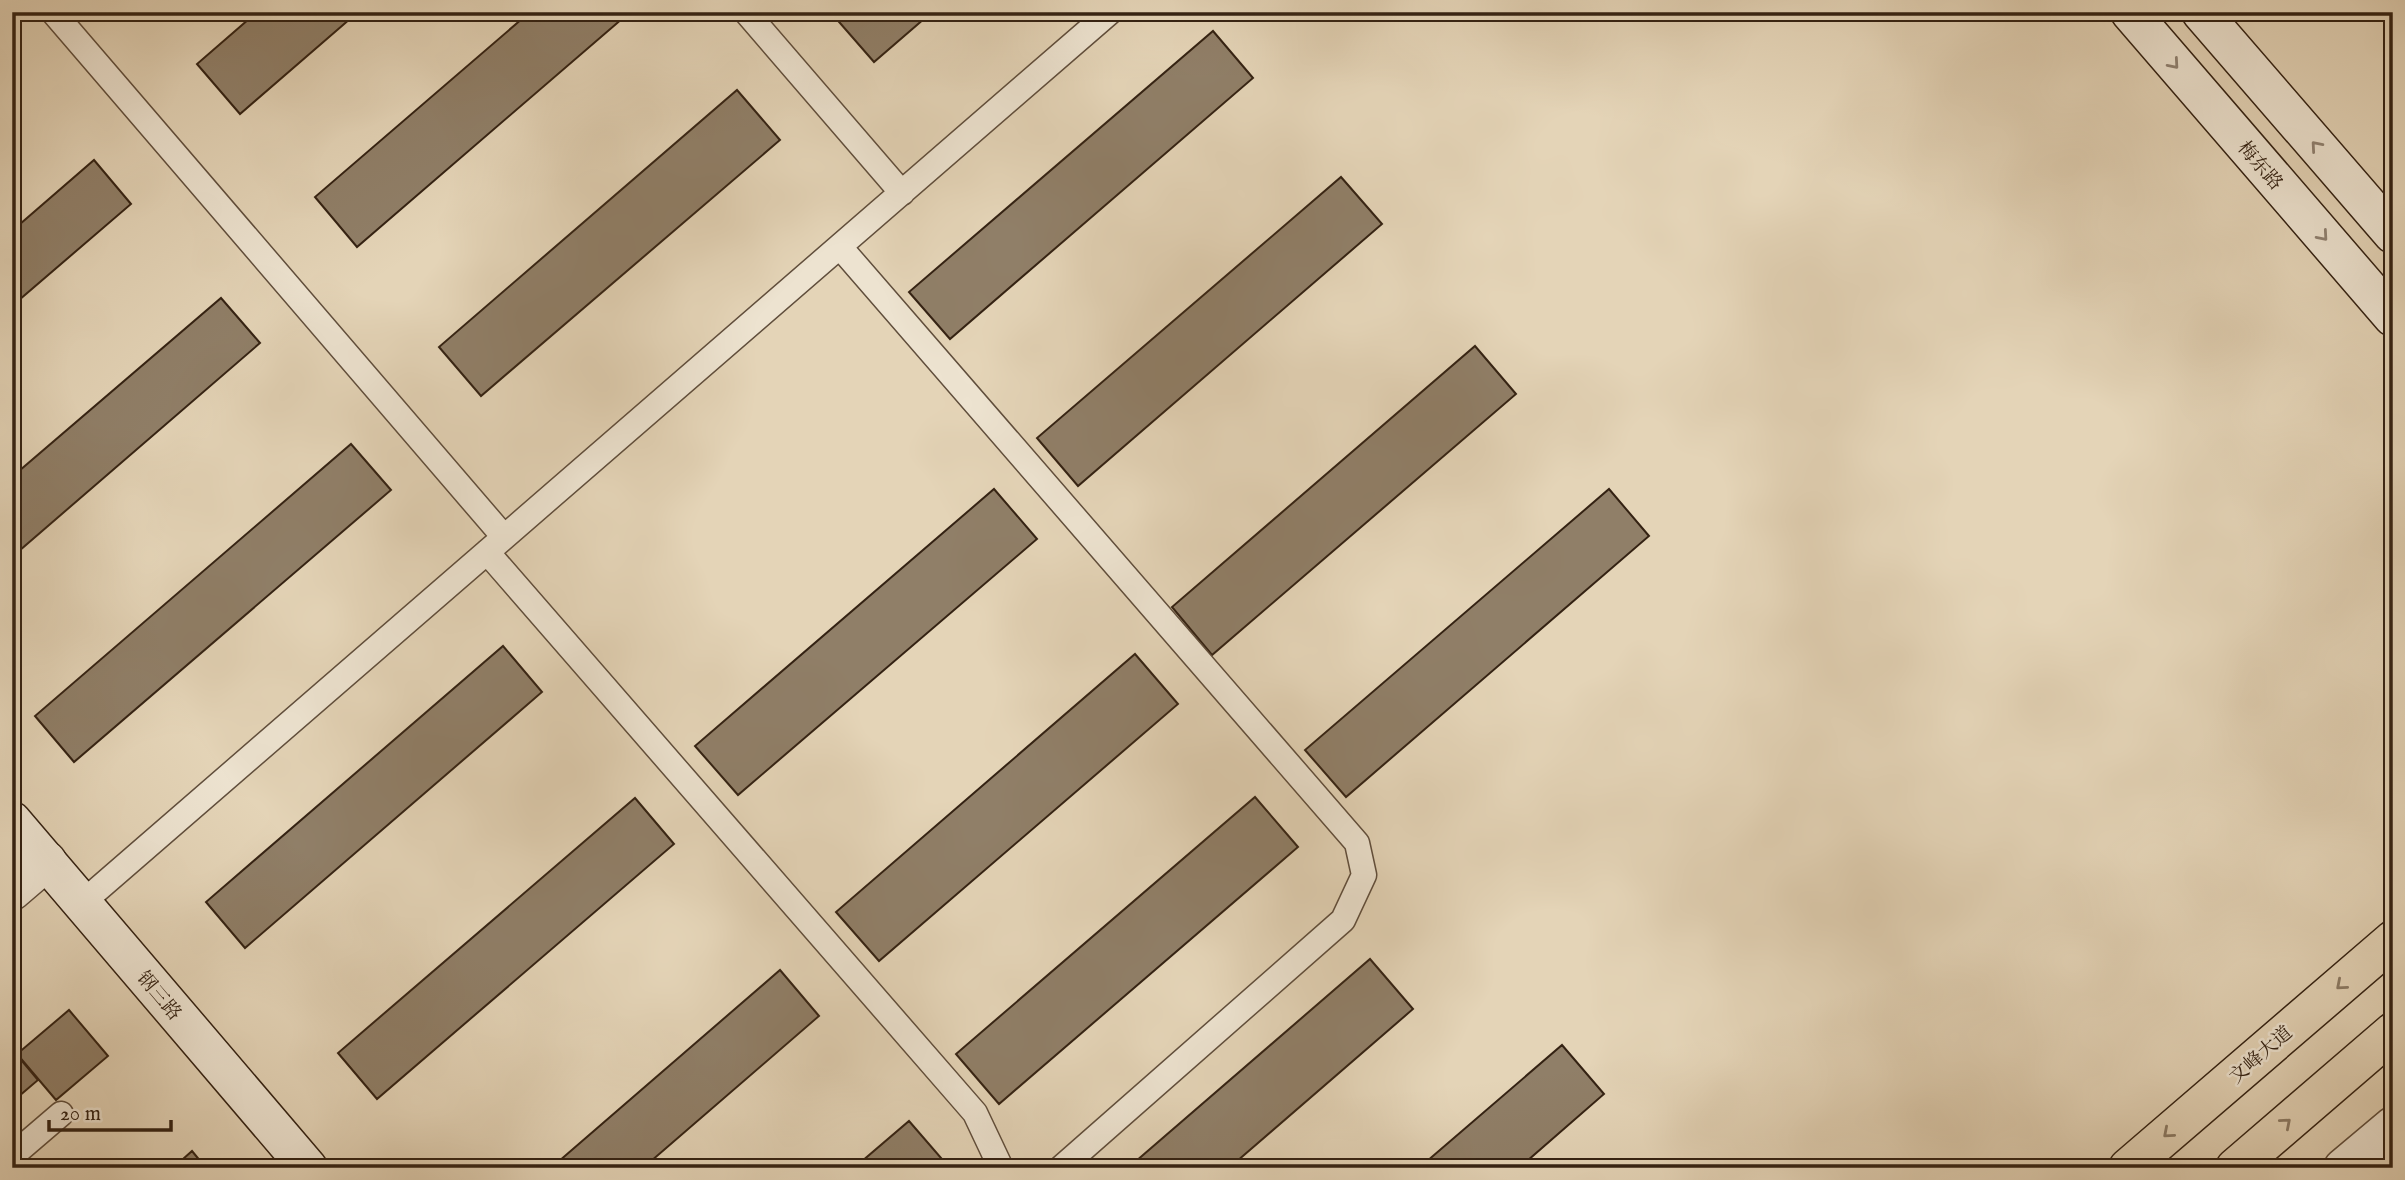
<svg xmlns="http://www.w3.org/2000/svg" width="2405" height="1180" viewBox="0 0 2405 1180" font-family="'IM FELL English','Noto Serif SC',serif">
<rect width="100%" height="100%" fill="#e4d4b7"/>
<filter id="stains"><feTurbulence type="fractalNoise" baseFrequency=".00286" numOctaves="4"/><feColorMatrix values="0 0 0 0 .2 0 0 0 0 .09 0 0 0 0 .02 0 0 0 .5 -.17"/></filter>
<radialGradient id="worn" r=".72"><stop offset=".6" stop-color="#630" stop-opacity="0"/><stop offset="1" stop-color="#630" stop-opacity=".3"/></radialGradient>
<!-- building -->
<path fill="#907f68" stroke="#342213" stroke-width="2" d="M257,12H358L240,114L197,64Z
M530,12H630L357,247L315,197Z
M836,12H932L874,62L833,15Z
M1213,31L1253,78L950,339L909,292Z
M737,90L780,140L481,396L439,347Z
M94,160L131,204L12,306V231Z
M1341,177L1382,224L1078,486L1037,438Z
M221,298L260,343L12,557V477Z
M1475,346L1516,394L1212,655L1172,607Z
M351,444L391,490L74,762L35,716Z
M994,489L1037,539L738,795L695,746Z
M1609,489L1649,536L1346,797L1305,750Z
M503,646L542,692L245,948L206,902Z
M1135,654L1178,704L879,961L836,912Z
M1255,797L1298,847L999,1104L956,1054Z
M635,798L674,844L377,1099L338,1053Z
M1370,959L1413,1009L1229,1168H1128Z
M780,970L819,1016L643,1168H551Z
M69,1010L108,1056L56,1100L17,1054Z
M1562,1045L1604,1094L1519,1168H1419Z
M12,1049L38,1080L12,1102Z
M909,1121L948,1166L854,1168Z
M192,1151L206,1168H173Z"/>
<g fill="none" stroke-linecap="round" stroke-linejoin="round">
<!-- lane casing -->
<g stroke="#604e3c" stroke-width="27">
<path id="lane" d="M53,12L504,537
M746,12L902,193
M840,247L1357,843L1364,875L1343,920L1061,1168
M487,552L975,1113L1001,1168
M82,903L1110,12
M12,1156L61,1114"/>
</g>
<!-- street casing -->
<g stroke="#604e3c" stroke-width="41">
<path id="street" d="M12,891L47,861
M2343,1168L2393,1126"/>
</g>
<!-- secondary casing -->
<g stroke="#342213" stroke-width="41">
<path id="secondary" d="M2130,12L2393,317
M2201,12L2393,234
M12,821L308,1168"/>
</g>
<!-- primary casing -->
<g stroke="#342213" stroke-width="41">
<path id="primary" d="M2128,1168L2393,940
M2235,1168L2393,1032"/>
</g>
<!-- lane -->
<use href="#lane" stroke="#ede3d0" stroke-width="24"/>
<!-- street -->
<use href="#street" stroke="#ede3d0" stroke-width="38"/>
<!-- secondary -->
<use href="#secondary" stroke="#ede3d0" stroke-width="38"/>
<!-- primary -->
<use href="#primary" stroke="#e4d4b7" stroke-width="38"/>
</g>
<!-- one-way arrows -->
<defs><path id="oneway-chevron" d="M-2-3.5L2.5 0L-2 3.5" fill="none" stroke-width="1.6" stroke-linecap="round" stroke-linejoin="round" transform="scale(1.75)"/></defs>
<g stroke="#908272">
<use href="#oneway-chevron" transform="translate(2174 64) rotate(49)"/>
<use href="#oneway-chevron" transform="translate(2316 146) rotate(-131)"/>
<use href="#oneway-chevron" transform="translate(2323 236) rotate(49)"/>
</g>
<g stroke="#8c7b65">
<use href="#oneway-chevron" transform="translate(2341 985) rotate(139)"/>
<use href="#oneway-chevron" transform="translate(2286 1123) rotate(-41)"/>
<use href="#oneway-chevron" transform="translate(2168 1133) rotate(139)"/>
</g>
<g text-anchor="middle" stroke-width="5" stroke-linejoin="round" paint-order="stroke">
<!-- street labels -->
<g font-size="19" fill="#342213" stroke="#ede3d0">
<text transform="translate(2261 165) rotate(49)" y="7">梅东路</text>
<text transform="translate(160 995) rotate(50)" y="7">钢三路</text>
<text transform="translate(2260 1054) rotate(-41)" y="7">文峰大道</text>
</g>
</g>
<!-- margin -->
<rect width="2405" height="1180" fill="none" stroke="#e4d4b7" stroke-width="42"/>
<rect x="14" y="14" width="2377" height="1152" fill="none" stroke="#342213" stroke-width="3.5"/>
<rect x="21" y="21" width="2363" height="1138" fill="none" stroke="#342213" stroke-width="2"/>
<!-- scale -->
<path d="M49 1120v10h122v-10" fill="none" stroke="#342213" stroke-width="3.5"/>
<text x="60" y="1120" font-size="21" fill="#342213" stroke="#ede3d0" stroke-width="5" paint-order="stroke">20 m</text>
<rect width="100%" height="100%" filter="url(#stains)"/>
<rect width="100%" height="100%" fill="url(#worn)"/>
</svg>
